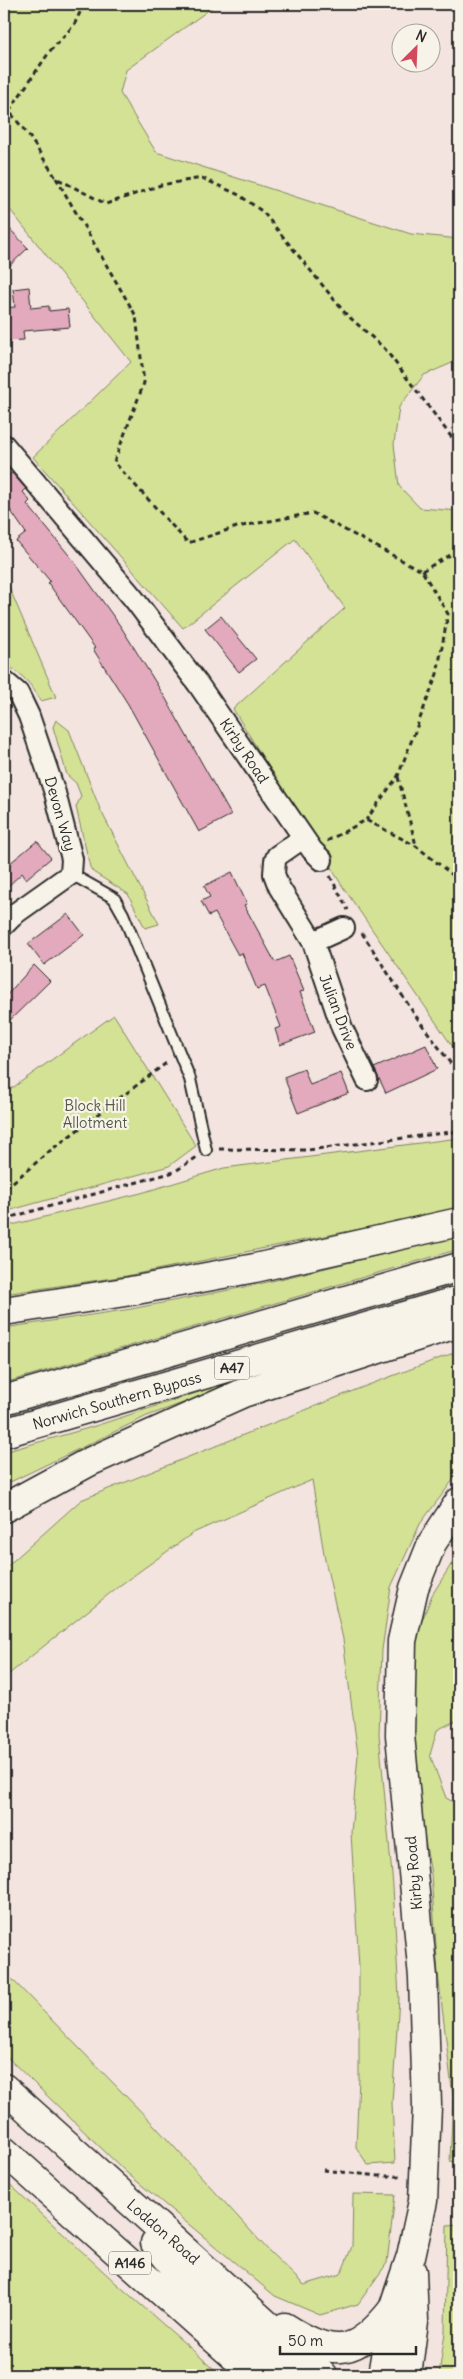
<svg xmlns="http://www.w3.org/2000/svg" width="463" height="2379" viewBox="0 0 463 2379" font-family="Delius,sans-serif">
<rect width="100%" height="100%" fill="#f3e4df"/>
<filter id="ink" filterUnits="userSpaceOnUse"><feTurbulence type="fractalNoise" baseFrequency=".02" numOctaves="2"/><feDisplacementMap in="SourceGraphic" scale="10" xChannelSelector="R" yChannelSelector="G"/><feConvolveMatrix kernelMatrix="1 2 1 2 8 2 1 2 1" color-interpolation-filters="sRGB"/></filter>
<g filter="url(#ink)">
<!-- green -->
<path fill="#d4e296" stroke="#808660" d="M4,4H217L126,70L120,93L156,152L411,234L459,239V360L424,375L399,407L394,444L399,486L420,508L459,511V1056L343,887L233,709L345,608L295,539L183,628L33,457L131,362L4,202Z
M4,572L9,587L56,697L41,701C32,685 21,672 4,664Z
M56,720L69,730L100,809L159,924L145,928L128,894L93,872L90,867L76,807L81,796L76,783L67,775L53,727Z
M114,1015L196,1146L169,1166L4,1212V1094Z
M459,1138V1209L126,1276L4,1294V1227L141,1193L224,1168Z
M459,1236V1249L4,1383V1328L131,1309L255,1285Z
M459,1351V1472L420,1524L391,1587L382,1650L379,1734L393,1886L399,1998L392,2103L395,2163L368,2165L356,2147L359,2078V1967L351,1833L358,1755L343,1639L325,1560L312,1480L193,1533L119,1586L4,1678V1569L81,1500L363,1387Z
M236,1380L238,1383L147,1416L4,1485V1452L92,1427Z
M459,1552V1719L437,1730L430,1755L446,1798L459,1805V2163L450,2161L453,2097L438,1974L431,1874L419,1807L413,1733L414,1641L432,1595Z
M4,1971L156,2127L269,2251L304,2285L341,2274L352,2246L353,2194L395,2195L387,2263L358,2304L320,2315L275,2296L127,2173L4,2054Z
M4,2179L117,2284L221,2375H7L4,2371Z
M459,2224V2375H439L445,2332L447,2225Z"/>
<!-- building -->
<path fill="#e3aabd" stroke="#2b2b2b" d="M4,223L28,248L4,271Z
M29,287L31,308L49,306V311L68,309L70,327L23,331L24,340L4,341V308L15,307L13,289Z
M12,473L26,489L23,492L30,501L27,504L73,560L121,627L166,699L231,815L199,832L128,704L93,649L95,648L48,583L50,581L16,541L26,533L4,501V479Z
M221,616L256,659L239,672L205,629Z
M37,841L51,858L26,879L22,873L4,890V868Z
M232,872L247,904L244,905L275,962L289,956L304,991L300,992L315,1032L280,1045L275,1029L281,1027L265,986L257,989L242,953L238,955L215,913L209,916L201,901L210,897L204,886Z
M68,914L84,935L44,965L28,944Z
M34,965L50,981L4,1026V998Z
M426,1045L437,1069L386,1093L374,1068Z
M304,1069L310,1085L341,1073L349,1093L298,1113L284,1077Z"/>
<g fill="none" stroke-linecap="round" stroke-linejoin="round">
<!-- lane casing -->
<g stroke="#2b2b2b" stroke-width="14">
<path id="lane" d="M71,874L114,898L123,914L190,1079L206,1150"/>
</g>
<!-- street casing -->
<g stroke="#2b2b2b" stroke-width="24">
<path id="street" d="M4,445L134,599L198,684L312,850L322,860
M4,681L18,693L29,716L55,793L72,859L71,874L16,913L4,925
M303,838L277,856L275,861L274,874L279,887L313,942L342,1028L367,1080
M313,942L344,928"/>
</g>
<!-- secondary casing -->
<g stroke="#2b2b2b" stroke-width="31">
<path id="secondary" d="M382,2375L393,2309L411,2256L423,2201L427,2106L423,1977L400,1735L402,1641L414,1588L432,1543L459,1502
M407,2375L414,2321L412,2272"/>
</g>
<!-- highway casing -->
<g stroke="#2b2b2b" stroke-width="31">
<path id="highway" d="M4,1311L131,1291L255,1268L459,1222
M4,1400L459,1267
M4,1433L459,1300
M4,1508L89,1462L243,1393L459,1323
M4,2088L323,2375
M4,2151L255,2375
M155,2243L179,2272L290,2375
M285,2327C335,2359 356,2356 393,2309"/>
</g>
<!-- path -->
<path stroke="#2b2b2b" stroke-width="3" stroke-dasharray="5 4" stroke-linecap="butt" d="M84,4L74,25L50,51L9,111L29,136L56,178L106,204L161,185L202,178L239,195L263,212L345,313L385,349L459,447
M56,178L136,316L144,383L114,462L188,543L237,527L313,513L422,571L448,614L437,674L398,776L366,820
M422,571L459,550
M398,777L416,845
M327,841L366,820L416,846L459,880
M330,876L348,910
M362,933L413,1012L459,1075
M219,1149L308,1150L459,1131
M6,1188L51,1150L169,1061
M4,1219L174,1172L197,1157
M323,2170L379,2176H403"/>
<!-- lane -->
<use href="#lane" stroke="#f7f3e8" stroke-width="10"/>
<!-- street -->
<use href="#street" stroke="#f7f3e8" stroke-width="20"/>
<!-- secondary -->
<use href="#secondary" stroke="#f7f3e8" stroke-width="28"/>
<!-- highway -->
<use href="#highway" stroke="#f7f3e8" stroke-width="28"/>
</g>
</g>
<g text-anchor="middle" stroke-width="4.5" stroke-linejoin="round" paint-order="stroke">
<!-- shield labels -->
<g fill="#f7f3e8" stroke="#686764" stroke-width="1">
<rect x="214.5" y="1356.5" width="35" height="23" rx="4"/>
<rect x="109" y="2251.5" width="42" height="23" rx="4"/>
</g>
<g font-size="14" font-weight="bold" fill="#2b2b2b">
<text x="232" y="1373">A47</text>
<text x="130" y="2268">A146</text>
</g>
<!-- street labels -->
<g font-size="15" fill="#2b2b2b" stroke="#f7f3e8">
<text transform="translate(244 751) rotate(56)" y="5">Kirby Road</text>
<text transform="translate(60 814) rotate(74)" y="5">Devon Way</text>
<text transform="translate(338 1012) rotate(69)" y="5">Julian Drive</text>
<text transform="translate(117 1401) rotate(-16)" y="5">Norwich Southern Bypass</text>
<text transform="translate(414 1873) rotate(-95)" y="5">Kirby Road</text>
<text transform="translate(163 2232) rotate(41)" y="5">Loddon Road</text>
</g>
<!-- park labels -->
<g font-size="15" fill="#555946" stroke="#f7f3e8">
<text x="95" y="1111">Block Hill<tspan x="95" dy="17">Allotment</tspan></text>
</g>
</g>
<!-- margin -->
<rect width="463" height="2379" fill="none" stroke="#f7f3e8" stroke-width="20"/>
<rect x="10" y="10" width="443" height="2359" fill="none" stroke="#2b2b2b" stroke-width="2" filter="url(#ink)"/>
<!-- north arrow -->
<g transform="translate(416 48) rotate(24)"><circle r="24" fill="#f7f3e8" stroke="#a5a39c"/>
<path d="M0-4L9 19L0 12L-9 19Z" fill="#d1495b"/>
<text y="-8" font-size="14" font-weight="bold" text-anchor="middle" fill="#2b2b2b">N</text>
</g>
<!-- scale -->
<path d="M280 2346v8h136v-8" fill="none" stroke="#2b2b2b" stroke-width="2.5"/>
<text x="288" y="2346" font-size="15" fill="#2b2b2b" stroke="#f7f3e8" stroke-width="4" paint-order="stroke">50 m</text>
</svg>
